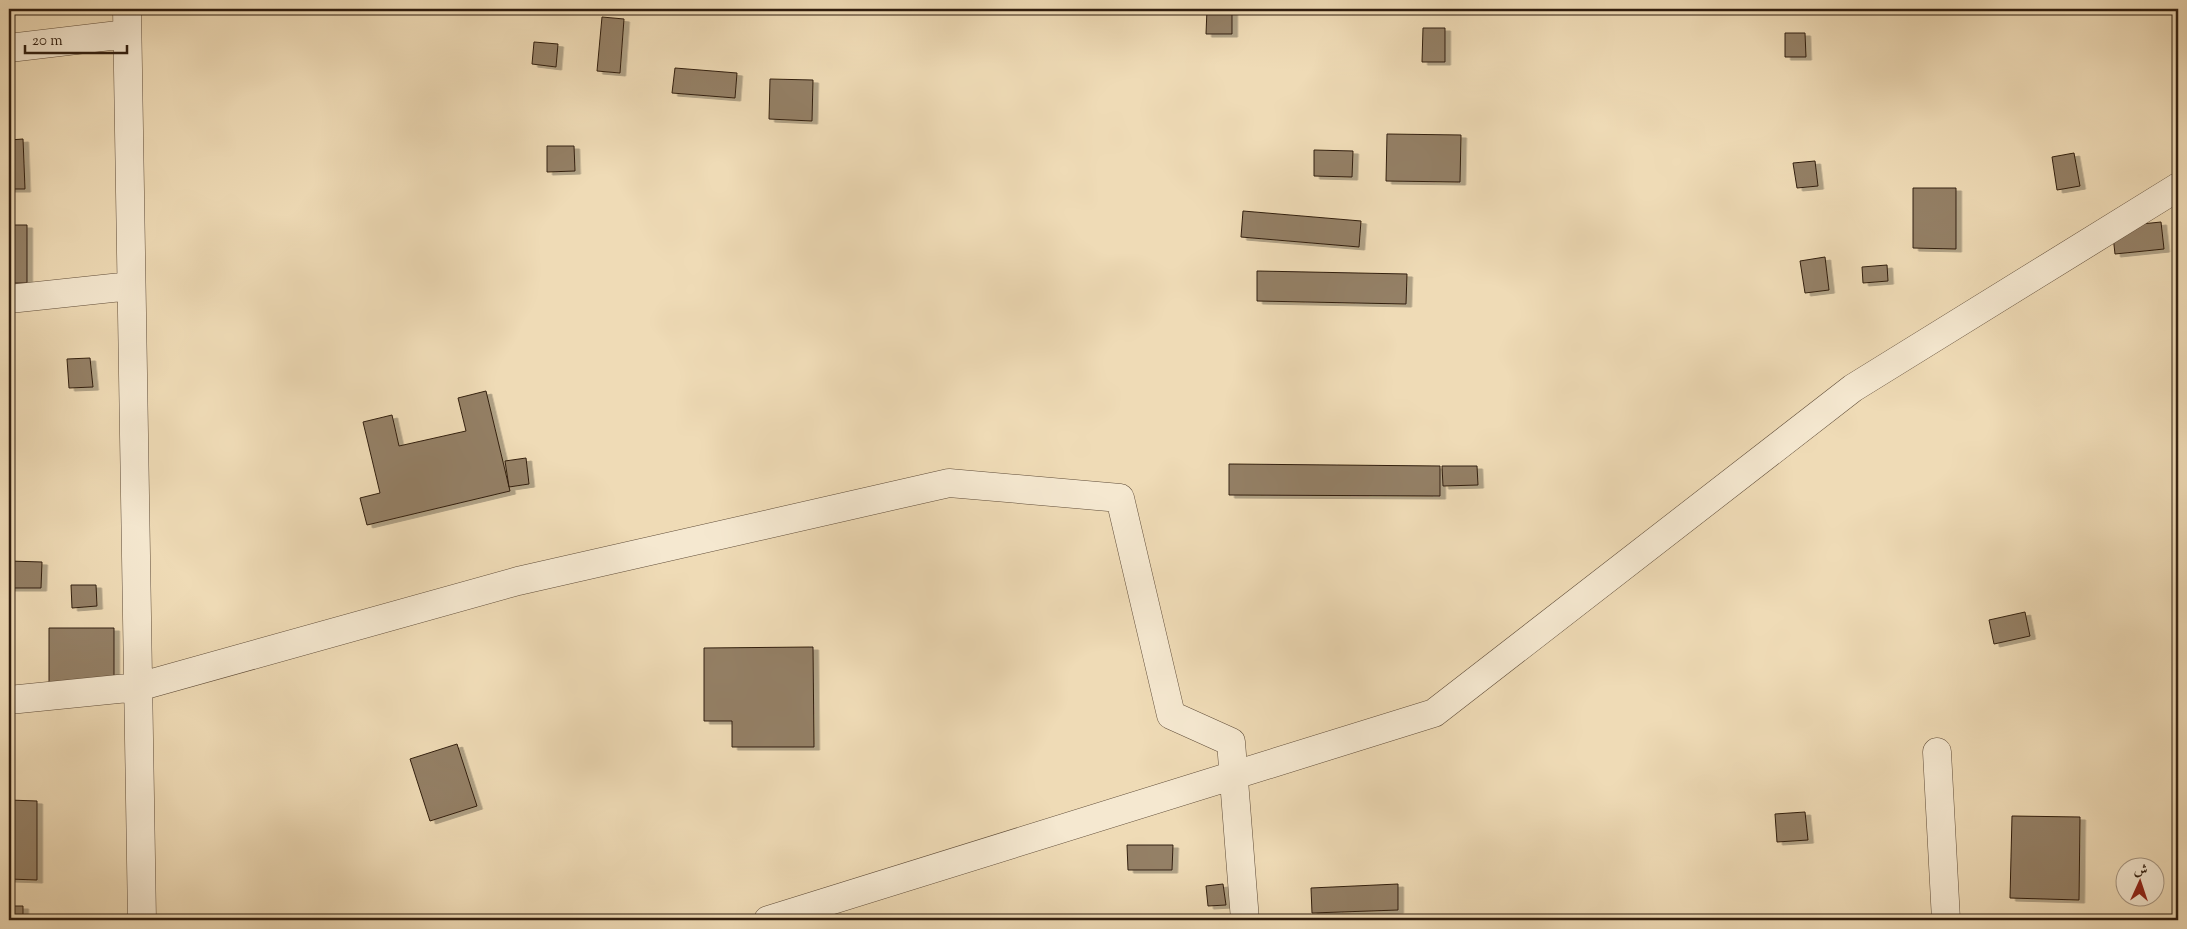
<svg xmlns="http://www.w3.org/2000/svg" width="2187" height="929" viewBox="0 0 2187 929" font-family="'Sorts Mill Goudy',Amiri,serif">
<defs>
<filter id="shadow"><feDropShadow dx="5.5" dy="3" stdDeviation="0" flood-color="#0004"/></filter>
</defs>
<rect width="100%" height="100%" fill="#efdbb6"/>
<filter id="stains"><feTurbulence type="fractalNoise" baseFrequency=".004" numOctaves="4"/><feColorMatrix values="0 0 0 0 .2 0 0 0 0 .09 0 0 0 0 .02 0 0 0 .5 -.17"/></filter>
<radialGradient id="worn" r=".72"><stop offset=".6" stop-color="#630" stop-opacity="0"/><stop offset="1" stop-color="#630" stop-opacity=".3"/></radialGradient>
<!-- building -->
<path fill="#948066" stroke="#311e0f" filter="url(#shadow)" d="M1207,9H1232V34H1206Z
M602,17L624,19L620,73L597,71Z
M1423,28H1445V62H1422Z
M1785,33H1805L1806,57H1785Z
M534,42L558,44L556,67L532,64Z
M675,68L737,73L735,98L672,93Z
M770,79L813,80L812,121L769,119Z
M1387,134L1461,135L1460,182L1386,181Z
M23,139L25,189H9V140Z
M547,146H574L575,171L547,172Z
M1314,150L1353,151L1352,177L1314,176Z
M2074,153L2080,186L2057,190L2052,157Z
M1815,161L1818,186L1797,188L1793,163Z
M1913,188H1956V249L1913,248Z
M1243,211L1361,221L1359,247L1241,237Z
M2161,222L2164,249L2115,254L2112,227Z
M9,225H27V283H9Z
M1825,257L1829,290L1805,293L1800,261Z
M1887,265L1888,281L1863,283L1862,267Z
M1257,271L1407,274L1406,304L1257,301Z
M90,358L93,387L69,388L67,359Z
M486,391L510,491L367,525L360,498L380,493L363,422L392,415L399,446L466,431L458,398Z
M526,458L529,484L509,487L505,461Z
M1229,464L1440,466V496L1229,495Z
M1442,466H1477L1478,485L1443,486Z
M9,561L42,562L41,588H9Z
M71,585H96L97,606L72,608Z
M2025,612L2030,636L1994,644L1989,620Z
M49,628H114V692L49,691Z
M813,647L814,747H732V721H704V648Z
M457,744L477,806L430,821L410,759Z
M9,800L37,801V880L9,879Z
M1805,812L1808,840L1777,842L1775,814Z
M2012,816L2080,817L2079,900L2010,898Z
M1127,845H1173L1172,870H1128Z
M1223,884L1226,905L1208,906L1206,886Z
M1398,884V910L1312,913L1311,888Z
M9,906H23V920H9Z"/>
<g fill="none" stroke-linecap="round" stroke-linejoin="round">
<!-- minor casing -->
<g stroke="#604d39" stroke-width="29">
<path id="minor" d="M127,9L142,920
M9,48L127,34
M9,299L131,286
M9,700L138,687L518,581L949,483L1120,498L1171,715L1231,742L1245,920
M1937,752L1946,920
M768,920L1434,713L1853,388L2178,187"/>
</g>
<!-- minor -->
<use href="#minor" stroke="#f5e8d0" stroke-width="28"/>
</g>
<!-- margin -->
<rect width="2187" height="929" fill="none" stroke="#efdbb6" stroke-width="30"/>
<rect x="10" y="10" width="2167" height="909" fill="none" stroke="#311e0f" stroke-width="2.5"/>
<rect x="15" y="15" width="2157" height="899" fill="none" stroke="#311e0f"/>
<!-- north arrow -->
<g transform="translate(2140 882) rotate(3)"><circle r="24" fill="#f5e8d0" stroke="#a79783"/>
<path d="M0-4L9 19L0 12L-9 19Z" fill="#8f2418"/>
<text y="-8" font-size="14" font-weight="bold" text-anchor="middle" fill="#311e0f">ش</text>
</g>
<!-- scale -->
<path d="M25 45v8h102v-8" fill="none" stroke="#311e0f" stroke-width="2.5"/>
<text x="32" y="45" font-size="15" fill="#311e0f" stroke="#f5e8d0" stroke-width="4" paint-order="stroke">20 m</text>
<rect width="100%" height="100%" filter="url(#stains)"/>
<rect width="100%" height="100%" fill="url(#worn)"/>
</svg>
